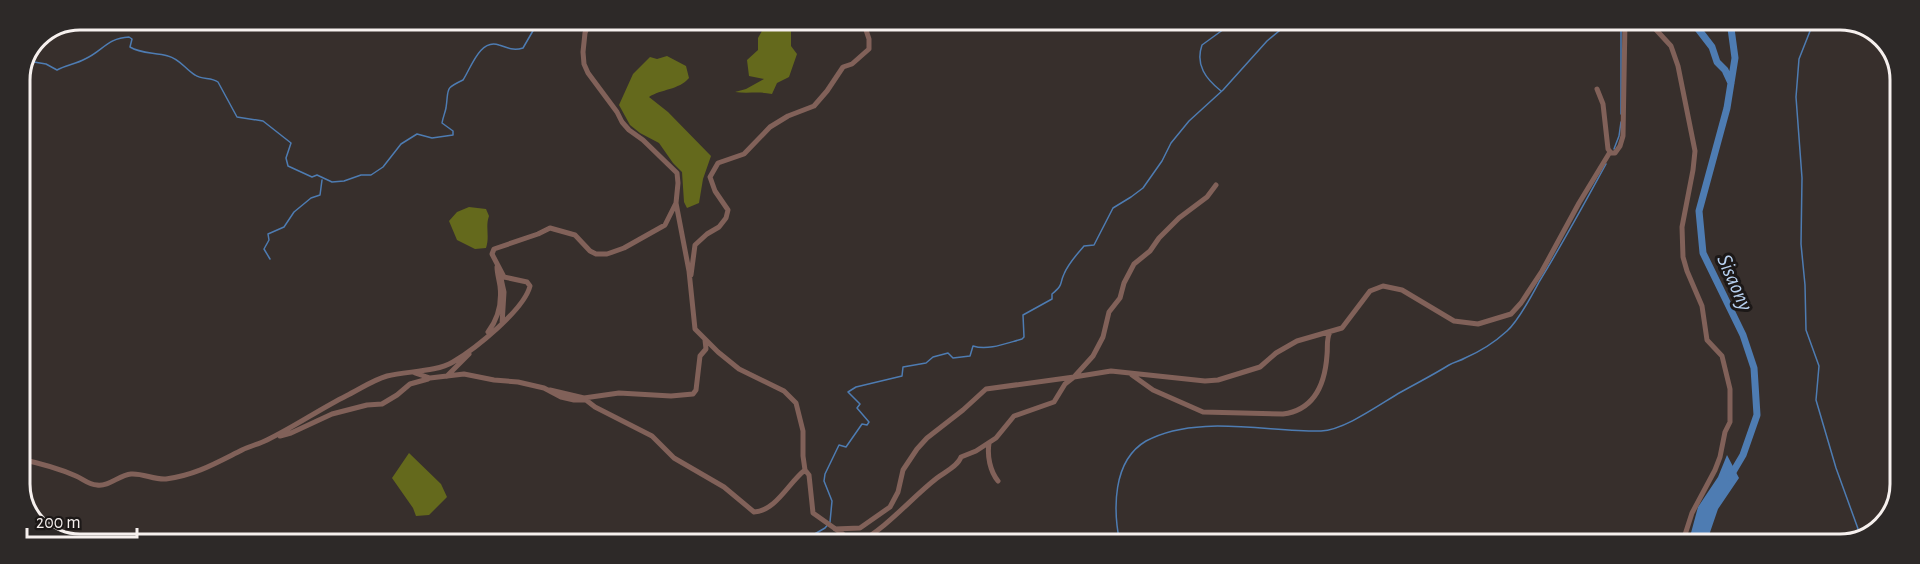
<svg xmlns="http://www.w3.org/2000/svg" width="1920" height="564" viewBox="0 0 1920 564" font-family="'Alegreya Sans',sans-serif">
<rect width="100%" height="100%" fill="#372f2c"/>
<!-- forest -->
<path fill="#64691c" d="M768,20H791V46L797,54L789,77L777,83L772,94C759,91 748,94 735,92L746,89L764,79L749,76L747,60L758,50V38Z
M667,56L686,66L689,78C679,90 661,89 649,97L668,112L711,156L703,179L699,203L687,208L684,202L682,172L673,163L659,143L640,133L630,125L619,105L633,74L650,57L657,59Z
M469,207L486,209L489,216C485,227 490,236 486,248L475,249L457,240L449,221L457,212Z
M409,453L441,484L447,497L429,515L416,516L413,508L392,478Z"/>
<!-- water -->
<path fill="#4e7cb2" d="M1727,455L1739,478L1718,509L1706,544H1688L1698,507L1718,477Z"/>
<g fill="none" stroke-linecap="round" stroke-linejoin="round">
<!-- stream -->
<path stroke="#4e7cb2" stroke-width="1.5" d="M1814,21L1799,59L1796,97L1802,178L1801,244L1805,285L1806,330L1819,366L1816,400L1836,468L1861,537
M28,61L46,64L57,70C66,65 76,64 85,59C103,51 107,38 129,37L132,39L130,47C141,54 155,52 168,56C180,59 185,69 195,75C202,80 211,77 218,82L237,117L263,121L291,143L286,158L288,166L312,177L317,175L332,182L344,181L361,175H371L383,167L401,144L417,134L432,138L453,135V131L442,123C443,117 445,113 446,108C449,88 444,89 463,80C471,68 480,38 499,45C509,48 513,51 523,48L534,29L547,20
M1221,91C1206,79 1195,65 1202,45L1235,21
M1621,114V21
M1614,149L1619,136L1621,122
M270,259L264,249L269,240L268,234L284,227L294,212L311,198L320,195L322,180
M799,543L825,528L830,522L832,501L824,481L825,474L839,445L846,447L862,424L867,425L869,422L857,408L860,404L848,392L856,387L902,376L903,367L926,363L933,357L948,353L953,358L970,356L973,346C988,351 1007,343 1022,339L1024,337L1023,315L1052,299V294C1064,284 1059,285 1064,274C1068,264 1077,254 1084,246L1094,245L1113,208L1131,197L1143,188L1162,161L1171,143L1189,121L1223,90L1267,41L1291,21
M1120,544C1113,510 1112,461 1146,441C1196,414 1267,432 1321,431C1345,430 1380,404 1401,392C1417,383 1433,375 1449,365C1454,362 1460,361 1465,358C1479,352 1496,341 1507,331C1519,320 1531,297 1539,282C1563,243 1584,204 1606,164"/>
<!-- river -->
<path stroke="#4e7cb2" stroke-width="7" d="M1692,21L1712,47L1717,62L1725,70L1731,83
M1730,21L1735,58L1727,108L1699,211L1703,253L1743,335L1754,368L1757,415L1743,455L1730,477"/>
<!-- minor -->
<path stroke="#816159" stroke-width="5" d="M590,20L585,33L583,52L584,64L588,73L617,112L622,122L629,130L643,140L677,173L678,183L676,203L689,271L695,329L718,352L739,369L784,391L796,403L803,431V456L805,470L809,475L813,513L844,535L846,543
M1648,21L1671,46L1678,66L1695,151L1693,170L1682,227L1683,257L1687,271L1702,306L1707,340L1722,356L1730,389V422L1725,432L1720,457L1715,470L1692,513L1682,544
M1597,89L1603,104L1608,149L1611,153H1615L1620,146L1623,136L1625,21
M500,274L504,292L502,324
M691,275L695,245L707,234L719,227L726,218L728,210L715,191L710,177L718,163L744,154L770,127L788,116L814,106L827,91L843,67L852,64L869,49V39L866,30L871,20
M488,332C498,319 502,303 500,286C499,279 497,273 497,267
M415,373L430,378L464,374L494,380L518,382L544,388L561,397L574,400H586L595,407L652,436L674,458L724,487L754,512C776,511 789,482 805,470
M1132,375L1153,390L1203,412L1283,414C1314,410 1325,384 1327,355C1328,347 1326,339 1330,332
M447,376L469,354
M550,390L584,398L619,393L671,396L693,394L696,390L700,356L706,349L705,340
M280,436L291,433L332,414L367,405L382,404L397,395L410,384L428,379
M989,443C987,456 990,471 998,481
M20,459C39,463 58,468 76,476C83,479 89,485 97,485C109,487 119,475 131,474C143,473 154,480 166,479C196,475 216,463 242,450C250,446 259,444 267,440C294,427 320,409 346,396C360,389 373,380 387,376C407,371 436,372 453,362C475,349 524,310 530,286L527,282L504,277L492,254L494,249L538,234L550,228L575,235L590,251L596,254H607L624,248L665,225L676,203
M835,529L860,528L890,507L898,492L903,470L917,449L927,438L963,410L986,389L1074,377L1093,356L1103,337L1109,312L1120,298L1124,283L1134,264L1150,251L1159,238L1179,218L1207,197L1216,185
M858,543C888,527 910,499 937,478C945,472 958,466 961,457L976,451L996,438L1014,416L1054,402L1065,384L1074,377L1111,371L1205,381L1218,380L1260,367L1276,353L1297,341L1342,328L1370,291L1383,286L1402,290L1454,321L1478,324L1511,314L1521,303L1542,271L1579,203L1610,152"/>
</g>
<g text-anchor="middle" stroke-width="6" stroke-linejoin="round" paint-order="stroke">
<!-- water labels -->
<g font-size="22" font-style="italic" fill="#b7d0ef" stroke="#1c1817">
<text transform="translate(1736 282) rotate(66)" y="8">Sisaony</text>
</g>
</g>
<!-- crop -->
<path d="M0 0H1920V564H0ZM80 30H1840A50 50 0 0 1 1890 80V484A50 50 0 0 1 1840 534H80A50 50 0 0 1 30 484V80A50 50 0 0 1 80 30Z" fill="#2d2928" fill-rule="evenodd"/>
<path fill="none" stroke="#f6f0ee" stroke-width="3" d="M80 30H1840A50 50 0 0 1 1890 80V484A50 50 0 0 1 1840 534H80A50 50 0 0 1 30 484V80A50 50 0 0 1 80 30Z"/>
<!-- scale -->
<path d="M27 528v9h110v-9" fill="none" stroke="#f6f0ee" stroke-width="3"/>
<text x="36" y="528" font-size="18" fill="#f6f0ee" stroke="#1c1817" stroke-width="4.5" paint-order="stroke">200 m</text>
</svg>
